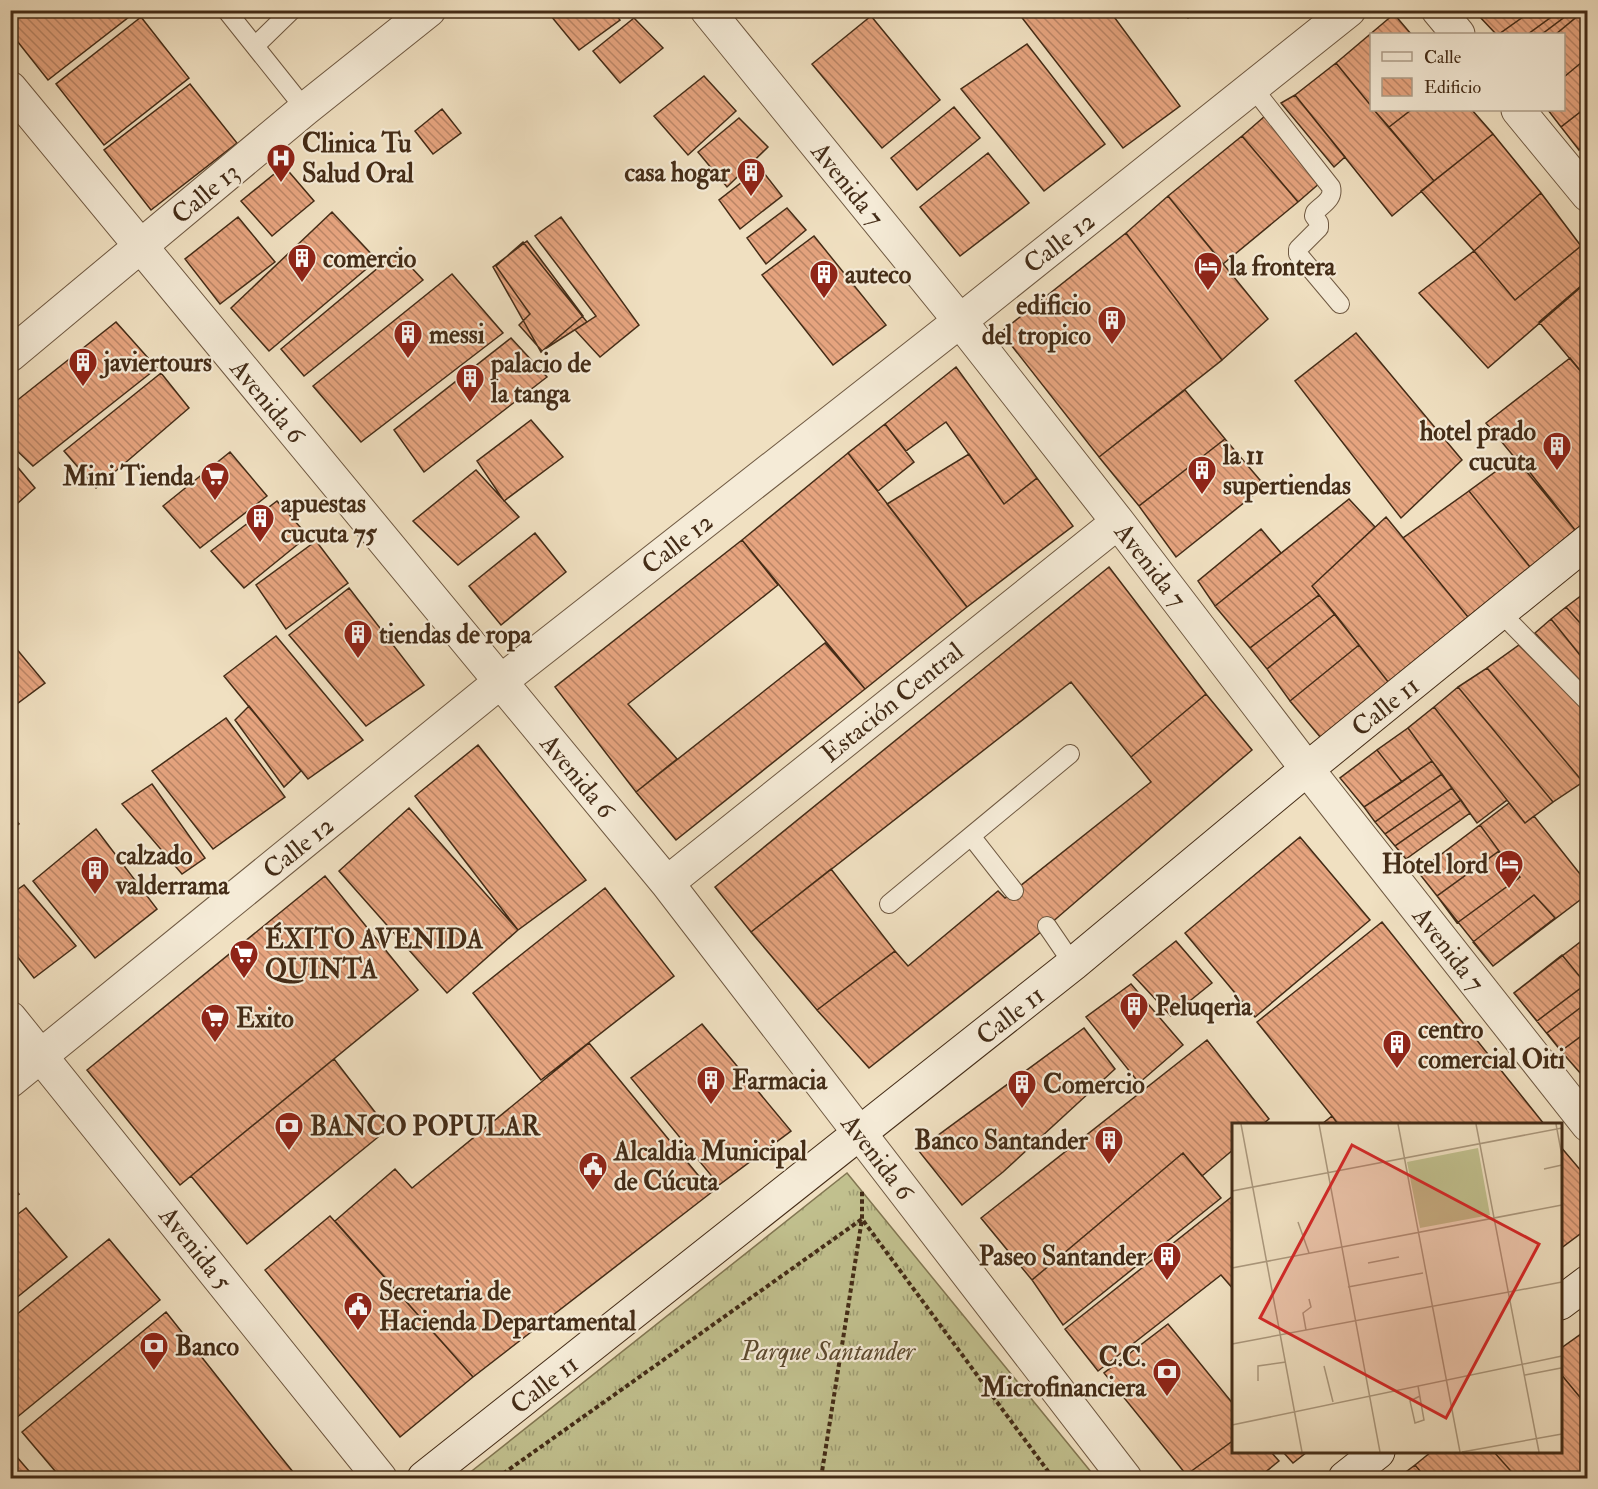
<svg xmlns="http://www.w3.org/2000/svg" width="1598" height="1489" viewBox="0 0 1598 1489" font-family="'IM FELL Double Pica',serif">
<defs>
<pattern id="grass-tufts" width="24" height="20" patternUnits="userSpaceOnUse" patternTransform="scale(1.5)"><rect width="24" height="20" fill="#c1c08e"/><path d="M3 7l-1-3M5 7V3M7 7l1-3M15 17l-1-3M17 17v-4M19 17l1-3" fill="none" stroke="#9e9c73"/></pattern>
<pattern id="building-back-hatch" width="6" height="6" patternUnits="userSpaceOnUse" patternTransform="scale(1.5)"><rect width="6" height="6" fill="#e6a47f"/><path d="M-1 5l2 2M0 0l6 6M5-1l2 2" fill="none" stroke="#bc8667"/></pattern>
</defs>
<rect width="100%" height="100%" fill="#f0e0c1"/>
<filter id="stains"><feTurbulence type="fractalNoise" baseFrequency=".00333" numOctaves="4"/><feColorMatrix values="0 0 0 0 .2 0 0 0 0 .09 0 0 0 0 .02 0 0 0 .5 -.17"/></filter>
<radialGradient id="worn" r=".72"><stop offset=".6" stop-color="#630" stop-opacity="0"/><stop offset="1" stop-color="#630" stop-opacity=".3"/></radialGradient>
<!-- grass -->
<path fill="url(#grass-tufts)" stroke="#827652" stroke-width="1.5" d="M847,1173L1096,1478H463Z"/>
<!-- building -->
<path fill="url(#building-back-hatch)" stroke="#442c17" stroke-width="1.5" d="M24,10H132L134,13L48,80L10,32V21Z
M546,10H612L620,20L579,50Z
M1016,10H1109L1180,106L1123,148Z
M1183,10H1199L1188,18Z
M1486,10H1533L1499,34H1496L1479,16Z
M1533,10H1561L1528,34H1499Z
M1561,10H1574L1542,34H1528Z
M1574,10H1585L1556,34H1542Z
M1585,10L1588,12V57L1564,77V34H1556Z
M1394,14L1411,34H1372V107L1336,63Z
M871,16L940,100L882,148L812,64Z
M141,17L189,78L104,145L56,84Z
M634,18L663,48L620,83L593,51Z
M1027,44L1105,144L1044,191L961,89Z
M1588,57V106L1561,127L1548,110H1564V77Z
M1336,63L1372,107V110H1374L1434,181L1392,216L1295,95Z
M704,76L736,111L688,155L654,116Z
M190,84L237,143L151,210L104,150Z
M1295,95L1345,157L1334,167L1281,103Z
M1588,106V141L1579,150L1561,127Z
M954,107L980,138L917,190L891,158Z
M442,109L461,133L433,154L415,131Z
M1374,110H1411L1389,127Z
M1411,110H1472L1493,134L1434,181L1389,127Z
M1265,116L1321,182L1298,202L1242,136Z
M739,118L768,147L727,187L698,152Z
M1493,134L1541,193L1474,251L1421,191Z
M1242,136L1298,202L1223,264L1168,196Z
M988,153L1029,203L960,256L920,207Z
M284,166L314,201L272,236L241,201Z
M760,168L782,196L740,229L719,200Z
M1541,193L1581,246L1515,300L1474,251Z
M1168,196L1268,319L1222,360L1126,233Z
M787,208L806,230L766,264L747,238Z
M332,212L377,260L269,351L231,308Z
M238,217L275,262L220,304L185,259Z
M561,217L639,325L600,357L575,330L596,316L535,236Z
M1126,233L1222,360L1099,457L1001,332Z
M814,236L886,325L833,365L762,275Z
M527,241L583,316L541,352L493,267Z
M523,242L587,322L542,351L519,325L530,314L496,266Z
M1581,246L1588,253V281L1488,368L1419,293L1474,251L1515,300Z
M397,252L423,280L304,376L281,349Z
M452,274L503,333L361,442L313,386Z
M1588,280V368L1582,373L1539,322Z
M116,322L157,368L33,466L10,444V406Z
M1356,333L1462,460L1401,518L1295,381Z
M511,338L547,377L424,472L394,430Z
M1570,358L1588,380V520L1575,530L1486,423Z
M956,367L1037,478L1004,504L946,422L906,451L885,424Z
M161,373L189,408L96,488L64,451Z
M1185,390L1225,439L1139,506L1099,457Z
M531,420L563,457L504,501L477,461Z
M885,424L914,462L878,491L848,453Z
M1225,439L1265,486L1176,557L1139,506Z
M230,452L267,496L200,548L163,506Z
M848,453L967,607L865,689L742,540Z
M969,454L1004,504L1037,478L1073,526L967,607L887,504Z
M1517,456L1575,530L1530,567L1469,491Z
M10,458L35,488L10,510Z
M476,470L519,517L458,565L413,521Z
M1469,491L1530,567L1468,617L1403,538Z
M1349,499L1375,527L1312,586L1319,595L1250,648L1215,606Z
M277,501L308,536L244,588L211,551Z
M1386,517L1468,617L1389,683L1312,586Z
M1261,529L1281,553L1215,606L1198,581Z
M535,533L566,572L501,625L469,586Z
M742,540L778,585L628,704L677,759L636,792L555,687Z
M316,541L348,583L286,629L256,585Z
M1109,567L1206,694L1131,757L1071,682L751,932L715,887Z
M349,588L424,685L366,726L289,635Z
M1319,595L1335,614L1267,669L1250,648Z
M1582,595L1588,602V632L1566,607Z
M1566,607L1588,632V665L1551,619Z
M1335,614L1359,645L1290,701L1267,669Z
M1551,619L1588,665V689L1535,633Z
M276,636L363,740L308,779L224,676Z
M10,641L45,683L10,709Z
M825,643L865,689L676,840L636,792Z
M1359,645L1389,683L1321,738L1290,701Z
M1519,645L1588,714V779L1583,782L1487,668Z
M1487,668L1583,782L1553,802L1458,687Z
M1458,687L1553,802L1525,823L1434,707Z
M1206,694L1252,750L1036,936L869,1068L817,1010L895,951L908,966L998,891L1005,898L1151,782L1131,757Z
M249,706L301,771L284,787L235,720Z
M1434,707L1507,800L1477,823L1408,728Z
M226,718L285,797L213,849L152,771Z
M1408,728L1432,761L1402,782L1377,750Z
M478,745L586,880L518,930L415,796Z
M1377,750L1402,782L1364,807L1340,778Z
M1432,761L1442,774L1375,822L1364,807Z
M1442,774L1452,788L1385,834L1375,822Z
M152,784L205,858L182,874L122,804Z
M1452,788L1461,800L1395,846L1385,834Z
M1461,800L1470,813L1406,859L1395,846Z
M1509,803L1525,823L1534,816L1588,884V894L1493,966L1418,872Z
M409,808L518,930L447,993L339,871Z
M10,813L19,824L10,831Z
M1480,825L1499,851L1437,896L1418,872Z
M96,829L157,909L95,958L33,881Z
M1300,837L1370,920L1255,1017L1185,933Z
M1499,851L1520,877L1457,923L1437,896Z
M831,869L895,951L817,1010L751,932Z
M325,876L418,990L180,1185L87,1070Z
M24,885L76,946L34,978L10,947V895Z
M605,888L674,976L541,1080L473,993Z
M1534,895L1555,918L1493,966L1473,942Z
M1382,922L1544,1124H1338L1332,1116L1257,1022Z
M1588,936V1031L1561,1051L1514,993Z
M1176,941L1212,983L1171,1016L1133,975Z
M1562,955L1586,984L1537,1021L1514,993Z
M1131,984L1183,1045L1139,1083L1086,1017Z
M1588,1002V1031L1561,1051L1547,1033Z
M702,1024L791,1131L719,1185L631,1078Z
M1084,1028L1115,1069L1003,1172L962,1205L918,1150Z
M1588,1031V1082L1561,1051Z
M1207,1040L1269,1119L1263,1124H1234V1149L1202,1176L1183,1153L1032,1280L981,1218Z
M589,1043L712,1192L473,1377L335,1221L395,1169L412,1188Z
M334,1059L388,1129L247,1244L191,1176Z
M1332,1116L1338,1124H1322Z
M1560,1146L1588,1179V1228L1560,1249Z
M1183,1153L1221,1198L1063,1325L1032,1280Z
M10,1184L19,1194L10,1200Z
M1234,1195V1290L1221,1275L1098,1371L1065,1329Z
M26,1208L67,1257L10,1303V1220Z
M330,1216L473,1377L400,1437L265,1270Z
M109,1239L160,1300L10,1423V1320Z
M166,1312L272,1446L298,1478H61L22,1432Z
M1168,1324L1234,1405V1452H1271L1279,1461L1258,1478H1189L1104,1373Z
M1588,1329V1407L1560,1373V1349Z
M1560,1373L1588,1407V1478H1517L1494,1452H1560Z
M1234,1440V1452H1271L1279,1461L1258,1478H1189L1186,1475Z
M10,1449L35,1478H10Z
M1283,1452H1307L1293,1463Z
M1431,1452H1494L1517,1478H1426L1415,1465Z
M1415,1465L1426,1478H1398Z"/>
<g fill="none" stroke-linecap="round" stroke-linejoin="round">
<!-- lane casing -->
<g stroke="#6f5942" stroke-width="20">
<path id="lane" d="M226,10L305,109
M255,46L292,10
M1253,88L1331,187C1334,199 1323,204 1315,212L1314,216L1319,223V228L1298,249V254L1340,304
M1500,612L1588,702
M971,836L1014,891
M889,904L1070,754
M1047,926L1073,964"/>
</g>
<!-- street casing -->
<g stroke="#6f5942" stroke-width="35">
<path id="street" d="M707,10L960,321L1118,522L1307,769L1588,1125
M1438,10L1458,34
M10,88L667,883L1125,1478
M1518,110L1588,195
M10,355L305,109L429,10
M667,883L1118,522
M10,1018L380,1478
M10,1081L500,682L960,321L1349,10"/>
</g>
<!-- secondary casing -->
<g stroke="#442c17" stroke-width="35">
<path id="secondary" d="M1560,1303L1588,1282
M424,1478L1073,964L1307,769L1588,541
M1345,1478L1378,1452"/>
</g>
<!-- path -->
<path stroke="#442c17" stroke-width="4" stroke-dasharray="4.5 3" stroke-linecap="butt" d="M497,1478L862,1219L1053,1478
M821,1478L862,1219V1191"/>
<!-- lane -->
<use href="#lane" stroke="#f5ebd7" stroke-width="18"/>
<!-- street -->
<use href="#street" stroke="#f5ebd7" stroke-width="33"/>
<!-- secondary -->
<use href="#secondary" stroke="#f5ebd7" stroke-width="33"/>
</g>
<!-- icons -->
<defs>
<g id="hospital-pin" transform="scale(1.5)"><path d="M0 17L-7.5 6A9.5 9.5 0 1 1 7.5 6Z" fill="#8f2418" stroke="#f5ebd7"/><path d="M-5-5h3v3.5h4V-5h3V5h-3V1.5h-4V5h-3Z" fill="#fff"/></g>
<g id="building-pin" transform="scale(1.5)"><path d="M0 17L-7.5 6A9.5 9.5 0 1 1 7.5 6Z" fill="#8f2418" stroke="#f5ebd7"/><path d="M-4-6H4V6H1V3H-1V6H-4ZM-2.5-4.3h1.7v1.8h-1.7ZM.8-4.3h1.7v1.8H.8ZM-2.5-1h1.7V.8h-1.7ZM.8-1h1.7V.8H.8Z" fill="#fff"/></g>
<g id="hotel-pin" transform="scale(1.5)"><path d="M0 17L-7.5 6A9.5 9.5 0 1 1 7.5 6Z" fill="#8f2418" stroke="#f5ebd7"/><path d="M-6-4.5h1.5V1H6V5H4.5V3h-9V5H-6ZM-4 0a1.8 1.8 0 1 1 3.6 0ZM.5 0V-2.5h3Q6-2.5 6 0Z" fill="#fff"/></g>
<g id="supermarket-pin" transform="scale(1.5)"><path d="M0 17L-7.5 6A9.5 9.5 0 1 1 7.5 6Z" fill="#8f2418" stroke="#f5ebd7"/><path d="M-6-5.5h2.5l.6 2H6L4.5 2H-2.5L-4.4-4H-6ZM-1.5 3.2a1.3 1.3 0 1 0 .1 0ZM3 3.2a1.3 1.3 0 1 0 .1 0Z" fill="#fff"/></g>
<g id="bank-pin" transform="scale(1.5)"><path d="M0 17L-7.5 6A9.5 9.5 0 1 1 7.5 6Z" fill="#8f2418" stroke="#f5ebd7"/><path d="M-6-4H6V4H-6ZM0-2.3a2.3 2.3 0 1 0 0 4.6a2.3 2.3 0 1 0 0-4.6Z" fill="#fff"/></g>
<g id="civic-pin" transform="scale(1.5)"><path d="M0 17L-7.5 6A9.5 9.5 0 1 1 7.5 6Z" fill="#8f2418" stroke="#f5ebd7"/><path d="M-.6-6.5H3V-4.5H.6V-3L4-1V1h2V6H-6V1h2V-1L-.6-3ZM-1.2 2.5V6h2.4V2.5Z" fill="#fff"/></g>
</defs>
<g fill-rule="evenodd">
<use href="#hospital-pin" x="281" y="158"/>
<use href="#building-pin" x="751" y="172"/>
<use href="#building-pin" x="302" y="258"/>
<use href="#hotel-pin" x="1208" y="266"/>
<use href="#building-pin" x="824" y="274"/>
<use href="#building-pin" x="1112" y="320"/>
<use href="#building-pin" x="408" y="334"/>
<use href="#building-pin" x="83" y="362"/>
<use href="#building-pin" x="470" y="378"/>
<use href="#building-pin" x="1557" y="446"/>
<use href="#building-pin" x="1202" y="470"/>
<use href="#supermarket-pin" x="215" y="476"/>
<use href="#building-pin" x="260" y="518"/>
<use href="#building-pin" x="358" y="634"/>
<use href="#hotel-pin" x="1509" y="864"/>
<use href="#building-pin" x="95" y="870"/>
<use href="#supermarket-pin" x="244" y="954"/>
<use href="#building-pin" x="1134" y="1006"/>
<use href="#supermarket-pin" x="215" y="1018"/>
<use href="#building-pin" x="1397" y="1044"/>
<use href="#building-pin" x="711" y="1080"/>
<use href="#building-pin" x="1022" y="1084"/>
<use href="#bank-pin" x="289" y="1126"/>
<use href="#building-pin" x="1109" y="1140"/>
<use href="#civic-pin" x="593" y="1166"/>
<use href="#building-pin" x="1167" y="1256"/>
<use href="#civic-pin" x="358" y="1306"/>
<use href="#bank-pin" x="154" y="1346"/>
<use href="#bank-pin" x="1167" y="1372"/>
</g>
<g text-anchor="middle" stroke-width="4.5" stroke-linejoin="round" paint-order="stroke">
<!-- poi labels -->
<g font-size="26" font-weight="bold" fill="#442c17" stroke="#f5ebd7" text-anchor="start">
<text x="302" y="152">Clinica Tu<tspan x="302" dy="30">Salud Oral</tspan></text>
<text x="730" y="181" text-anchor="end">casa hogar</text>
<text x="323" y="267">comercio</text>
<text x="1229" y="275">la frontera</text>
<text x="845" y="283">auteco</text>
<text x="1091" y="314" text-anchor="end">edificio<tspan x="1091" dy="30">del tropico</tspan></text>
<text x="429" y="343">messi</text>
<text x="104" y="371">javiertours</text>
<text x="491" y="372">palacio de<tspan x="491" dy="30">la tanga</tspan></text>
<text x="1536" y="440" text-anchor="end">hotel prado<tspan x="1536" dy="30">cucuta</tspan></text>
<text x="1223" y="464">la 11<tspan x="1223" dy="30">supertiendas</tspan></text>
<text x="194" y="485" text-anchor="end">Mini Tienda</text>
<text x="281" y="512">apuestas<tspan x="281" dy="30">cucuta 75</tspan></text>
<text x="379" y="643">tiendas de ropa</text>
<text x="116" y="864">calzado<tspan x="116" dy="30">valderrama</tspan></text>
<text x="1488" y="873" text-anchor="end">Hotel lord</text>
<text x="265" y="948">ÉXITO AVENIDA<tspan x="265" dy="30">QUINTA</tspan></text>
<text x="1155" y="1015">Peluqerìa</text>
<text x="236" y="1027">Exito</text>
<text x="1418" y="1038">centro<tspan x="1418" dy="30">comercial Oiti</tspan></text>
<text x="732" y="1089">Farmacia</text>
<text x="1043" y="1093">Comercio</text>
<text x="310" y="1135">BANCO POPULAR</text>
<text x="1088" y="1149" text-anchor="end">Banco Santander</text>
<text x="614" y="1160">Alcaldia Municipal<tspan x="614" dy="30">de Cúcuta</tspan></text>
<text x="1146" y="1265" text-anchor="end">Paseo Santander</text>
<text x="379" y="1300">Secretaria de<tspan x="379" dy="30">Hacienda Departamental</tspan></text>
<text x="175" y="1355">Banco</text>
<text x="1146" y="1366" text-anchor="end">C.C.<tspan x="1146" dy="30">Microfinanciera</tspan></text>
</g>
<!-- street labels -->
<g font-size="26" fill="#442c17" stroke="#f5ebd7">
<text transform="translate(848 184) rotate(51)" y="9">Avenida 7</text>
<text transform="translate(205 193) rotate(-40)" y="9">Calle 13</text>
<text transform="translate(1059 242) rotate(-38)" y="9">Calle 12</text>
<text transform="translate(268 401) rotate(50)" y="9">Avenida 6</text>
<text transform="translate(677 543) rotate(-38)" y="9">Calle 12</text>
<text transform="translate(1151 565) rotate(52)" y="9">Avenida 7</text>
<text transform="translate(892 702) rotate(-39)" y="9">Estación Central</text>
<text transform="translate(1385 706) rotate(-39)" y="9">Calle 11</text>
<text transform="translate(578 776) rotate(50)" y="9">Avenida 6</text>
<text transform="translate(298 847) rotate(-39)" y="9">Calle 12</text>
<text transform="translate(1449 949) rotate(52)" y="9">Avenida 7</text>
<text transform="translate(1010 1015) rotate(-38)" y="9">Calle 11</text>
<text transform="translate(878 1157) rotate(52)" y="9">Avenida 6</text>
<text transform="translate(196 1248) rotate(51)" y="9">Avenida 5</text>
<text transform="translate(544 1384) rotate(-38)" y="9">Calle 11</text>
</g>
<!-- park labels -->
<g font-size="26" font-style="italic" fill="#5d4a2f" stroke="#f5ebd7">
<text x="828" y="1360">Parque Santander</text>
</g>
</g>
<!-- overview -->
<g transform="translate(1232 1123)">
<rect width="330" height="330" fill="#f0e0c1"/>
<path d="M246,25L258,92L188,105L175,39Z" fill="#c1c08e"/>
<path fill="none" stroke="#ab987d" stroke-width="1.5" d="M9,1L70,329M87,1L148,329M166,1L228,329M244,1L307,329M324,1L330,33M312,46L330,42M0,68L330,5M66,99L77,130M136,140L167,134M0,145L330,82M116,164L191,150M74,207L71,190L79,184L77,176M0,221L330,159M92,243L101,279M293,252L329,245M26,258V243L54,239M186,263L192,297L183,300L178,278L188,273M0,302L330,233M230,329L330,311"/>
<path fill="#d62828" fill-opacity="0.15" stroke="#d62828" stroke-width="3" d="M120,22L307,121L214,295L28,195Z"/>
<rect width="330" height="330" fill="none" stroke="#442c17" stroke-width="3"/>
</g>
<!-- margin -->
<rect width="1598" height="1489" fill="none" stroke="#f0e0c1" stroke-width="36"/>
<rect x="12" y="12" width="1574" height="1465" fill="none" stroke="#442c17" stroke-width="3"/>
<rect x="18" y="18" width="1562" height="1453" fill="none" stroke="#442c17" stroke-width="1.5"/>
<!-- legend -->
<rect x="1370" y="33" width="195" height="78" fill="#f5ebd7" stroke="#ae9f8a" stroke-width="1.5"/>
<rect x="1382" y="52" width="30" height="9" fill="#f5ebd7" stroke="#ae9f8a" stroke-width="1.5"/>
<text x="1424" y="63" font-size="18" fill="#442c17">Calle</text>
<rect x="1382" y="78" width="30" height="18" fill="url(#building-back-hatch)" stroke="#ae9f8a" stroke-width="1.5"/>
<text x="1424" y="93" font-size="18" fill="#442c17">Edificio</text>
<rect width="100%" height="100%" filter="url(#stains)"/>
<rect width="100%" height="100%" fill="url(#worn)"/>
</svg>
